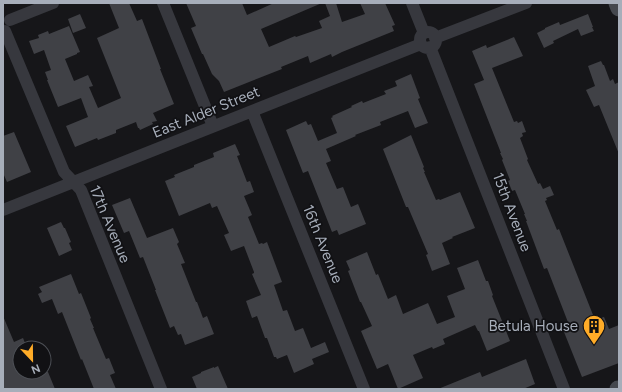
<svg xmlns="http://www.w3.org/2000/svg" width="622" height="392" viewBox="0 0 622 392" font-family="Figtree,sans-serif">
<rect width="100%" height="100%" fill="#161619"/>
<!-- building -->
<path fill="#404146" d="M109,3H129L137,21L142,19L161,69H160L174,104L153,113L157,121L152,122L153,124L140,130L139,128H138L136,122L116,130V133L98,140L97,138L75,147L66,126L88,117L81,98L58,107L47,80H48L45,72L51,70L44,50L34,54L29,41L39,38L38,35L48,31L49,34L69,26L80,52L77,53V54L65,59L74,81L88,75L93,86L89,87L98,108L121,98L97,38L119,28Z
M186,3H242L247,15L274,3H322L261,29L269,47L295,36L296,37L322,28L319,21L330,16L325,3H336L342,22L365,14L360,3H385L395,25L392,26L394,31L342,52L332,57L331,54L310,63L308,56L281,67L282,69L224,92L219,81L212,74L203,54H202L191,28L196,26Z
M80,14L86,28L73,33L68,19Z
M588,14L593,27H592L594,31L581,36L578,29L553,41L554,43L544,48L537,33L545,29V28L559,22L560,25Z
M514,37L523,56L492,68L514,122L517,121L518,123L522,121L526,132L522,133L523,136L520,138L528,159L527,160L538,184L540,183L543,189L550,186L554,195L546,198L547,200L545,201L557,230L559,229L595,320L604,317L609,329L619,325V363L582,377L564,332L571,330L547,268L544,269L526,221H527L524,214H525L515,190L512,191L508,181L510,180L502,160L503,159L500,153H501L474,84L484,80L472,51L486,45L487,48Z
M601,61L603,65H604L610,81L613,79L615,84L619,82V154L599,105L594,107L586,90L595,86L588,66Z
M411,74L420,98L418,99L428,123L415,128L408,111L380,122L381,125L355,135L356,136L326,149L331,161L326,163L337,189L343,187L351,207L358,204L366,224L339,235L337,230L332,232L308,171L303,173L286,130L306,121L308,125L311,124L318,141L337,133L331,118L333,117L332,116L352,107L351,106L362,101L363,103L386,94L384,91L397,86L395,81Z
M14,132L31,172L7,182L3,173V136Z
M411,135L424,167L423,168L425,172H424L436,200L439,199L440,200L460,192L475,228L452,237L453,238L442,243L450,264L432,271L426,255L428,254L408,207H406L383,149Z
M235,144L240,155L237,156L247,182L250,181L254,192L244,196L252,215L248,217L259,244L262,243L263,244L267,242L282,282L274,285L283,311L287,310L295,331L303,328L311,348L325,342L329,352L312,359L314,364L294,373L287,355L277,359L276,357H274L267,338H265L257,316L252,318L246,301L261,295L252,274L254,273V272L244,246L231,251L224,235L229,233L217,206L212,208L210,203L179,216L165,181L175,177L174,175L194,167V165L214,157L213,153Z
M130,198L147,238L173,228L179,242L177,244L185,263L181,264L196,302H197L203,318L207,316L214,334L185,345L181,334L178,335L174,326L170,328L155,290H156L143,257L140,258L129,231L124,233L112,205Z
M61,222L64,228H65L71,242L69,243L72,250L59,256L47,228Z
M367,252L376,275L378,274L388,299L396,295L403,314L428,303L437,324L455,317L447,296L465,289L457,268L478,260L486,281H488L493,295L492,296L510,341L487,351L479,331H478L475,325L443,339L445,344L433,349L432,347L413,355L423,378L398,389L388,364L377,369L361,331L372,326L361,302H360L348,271L350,270L346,261Z
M71,274L79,294L81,293L91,318L90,319L94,328H93L106,359L109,358L115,373L110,375L116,389H94L82,359L81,360L62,312L58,314L52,299L42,303L38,294L42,292L39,287Z
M3,316L14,342L23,338L27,348H20V372H48L55,389H3Z
M526,359L535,384L523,389H438L480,372L482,377Z
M218,366L228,389H197L192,377L201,373V372L214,367V368Z"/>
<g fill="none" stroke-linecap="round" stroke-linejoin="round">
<!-- street -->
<path stroke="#37383e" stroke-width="12" d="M163,3L213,126
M412,3L424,33
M10,20L53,3
M5,31L64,172L81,190L161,389
M420 40a8 8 0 1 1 16 0a8 8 0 1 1-16 0Z
M435,38L526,3
M430,47L564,389
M252,111L364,389
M3,210L421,44"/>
<!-- secondary -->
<path stroke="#45484e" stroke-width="17" d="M617,3L619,8
M618,389H619"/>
</g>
<!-- icons -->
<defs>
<g id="building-pin" transform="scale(1.15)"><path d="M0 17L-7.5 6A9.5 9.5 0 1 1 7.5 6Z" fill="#ffac28" stroke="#111114"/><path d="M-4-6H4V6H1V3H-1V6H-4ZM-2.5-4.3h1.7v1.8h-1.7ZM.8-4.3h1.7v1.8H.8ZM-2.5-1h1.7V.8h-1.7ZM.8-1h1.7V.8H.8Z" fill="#111"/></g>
</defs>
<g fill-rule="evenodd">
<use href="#building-pin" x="594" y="326"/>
</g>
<g text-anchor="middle" stroke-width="3.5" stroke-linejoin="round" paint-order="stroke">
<!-- street labels -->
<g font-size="15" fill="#a7aeba" stroke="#111114">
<text transform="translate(206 112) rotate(-22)" y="5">East Alder Street</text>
<text transform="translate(512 212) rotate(69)" y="5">15th Avenue</text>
<text transform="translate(110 224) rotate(67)" y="5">17th Avenue</text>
<text transform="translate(323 244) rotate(68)" y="5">16th Avenue</text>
</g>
<!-- poi labels -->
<g font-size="15" fill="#a7aeba" stroke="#111114" text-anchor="end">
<text x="578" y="331">Betula House</text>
</g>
</g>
<!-- border -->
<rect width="622" height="392" fill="none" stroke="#a7aeba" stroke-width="8"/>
<!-- north arrow -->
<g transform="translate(32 360) rotate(158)"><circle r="19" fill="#111114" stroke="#4d5056"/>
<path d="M0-3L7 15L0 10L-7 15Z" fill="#ffac28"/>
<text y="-6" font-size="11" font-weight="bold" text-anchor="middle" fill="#a7aeba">N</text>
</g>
</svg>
